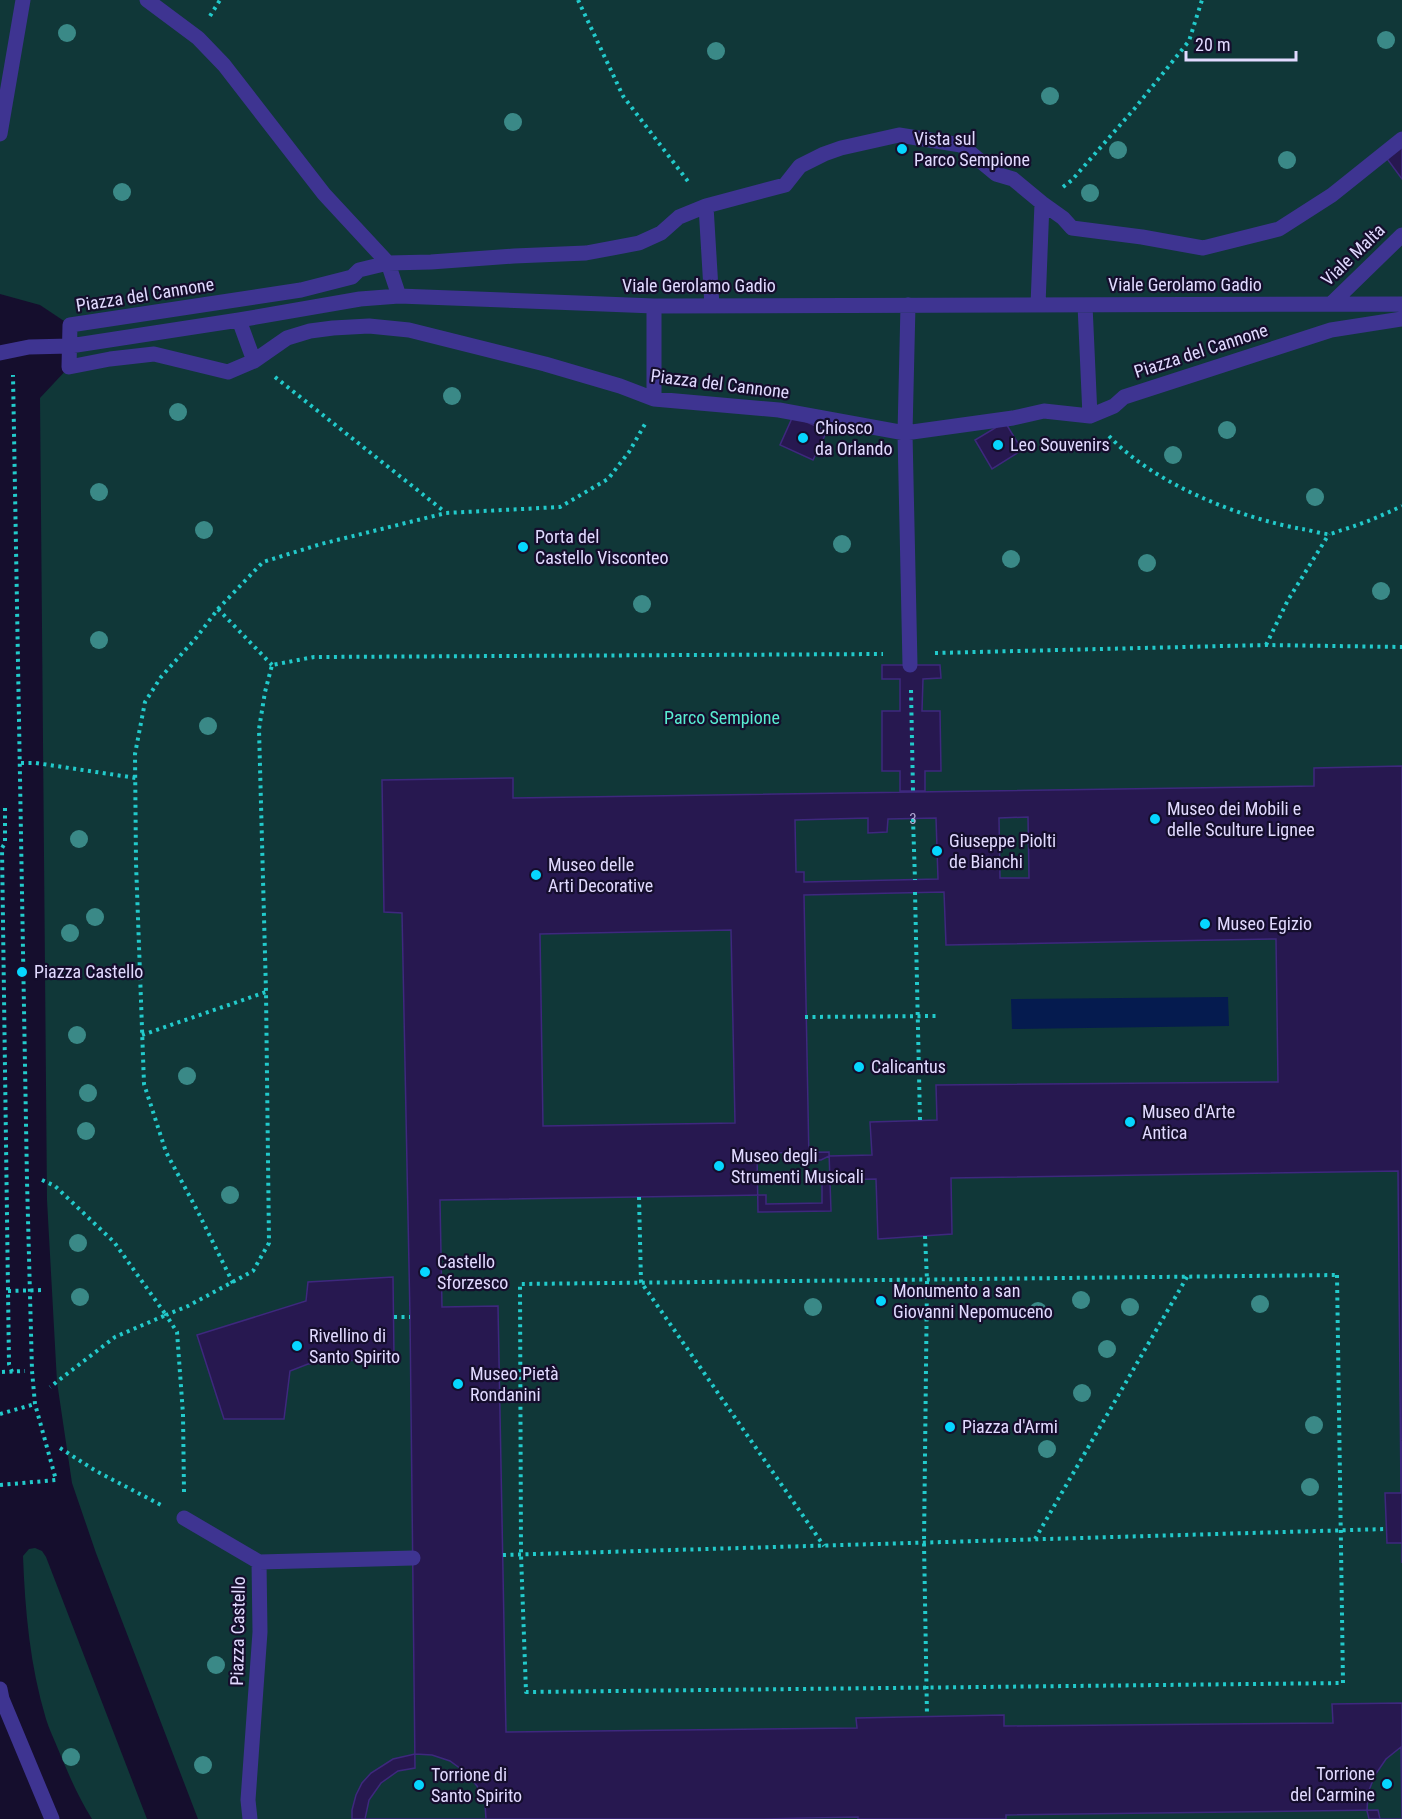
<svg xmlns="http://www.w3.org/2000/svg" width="1402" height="1819" viewBox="0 0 1402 1819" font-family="'Roboto Condensed',sans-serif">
<rect width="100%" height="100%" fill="#150e2d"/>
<!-- green -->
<path fill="#103738" d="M0,0H1402V1819H198L96,1553L72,1483L57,1382L47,1200L40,398L69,367L70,325L40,305L0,294Z
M35,1548L42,1551L46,1557L147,1819H92C78,1797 68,1773 58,1749C54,1739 49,1729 46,1719C30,1666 25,1611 23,1556L29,1549Z"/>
<!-- water -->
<path fill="#051b4f" d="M1228,997L1229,1026L1012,1029L1011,999Z"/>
<!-- building -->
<path fill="#271850" stroke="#3e287e" stroke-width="1.5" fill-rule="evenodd" d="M1402,143V179L1385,156Z
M793,416L827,431L813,460L780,445Z
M1005,422L1022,450L992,469L975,440Z
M882,665H940L941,678L923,679L922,711H940L941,771H925V791H900V771H882V711H900V679H882Z
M1402,766V1563V1543H1387L1385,1493H1401L1398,1171L951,1178L952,1234L878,1239L876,1179L822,1180V1203L766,1204V1195L440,1200L442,1307L498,1306L506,1732L857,1728L856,1718L1004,1715V1726L1333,1723L1332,1704L1402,1703V1819H1380L1378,1810L1006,1815V1819H858V1817L763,1819H365L369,1800L381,1783L398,1771L415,1768L410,1317L402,913L384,912L382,780L513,778V798L1314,786V768ZM1028,817L1029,878H1000L999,818ZM868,818V833L887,832L888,819L936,818L938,879L804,882V872H796L795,820ZM944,892L946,945L1276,939L1278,1082L936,1085L937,1120L870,1122L872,1155L829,1156L821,1160H809L804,895ZM731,930L735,1123L543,1126L540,934Z
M829,1152L831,1211L758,1212L757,1153Z
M393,1277L394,1357L308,1364L290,1371L284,1419H224L197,1335L306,1301L308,1282Z
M1401,1747L1402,1819H1369L1367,1811L1368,1793L1375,1775L1386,1759Z
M415,1754L432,1755L450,1761L465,1772L477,1786L485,1804L486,1819H352V1810L356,1795L362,1783L371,1773L393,1759Z"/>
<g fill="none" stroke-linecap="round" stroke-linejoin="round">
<!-- path -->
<path stroke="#22cacb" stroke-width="4" stroke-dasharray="3 4.5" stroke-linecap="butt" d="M578,0L623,96L690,184
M210,16L220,0
M1063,187L1072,180L1135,108L1189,41L1202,0
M275,377L445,512
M1109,436C1153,483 1239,518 1302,529C1310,530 1321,534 1329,534C1333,534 1338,531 1342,530C1365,523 1381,516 1402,506
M218,609L272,665
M1266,645L1288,600L1329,534
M935,653L1266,645L1402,647
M911,690L913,791
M21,763H36L136,778
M5,808V843L2,848L9,1364L12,1372
M913,819L915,880
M915,892L920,1120
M805,1017L940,1016
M142,1035L266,992
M42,1180L55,1186L114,1242L166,1315L115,1337L50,1387
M639,1197L641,1282L824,1546
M925,1236L927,1280L924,1543L927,1716
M1337,1275L1343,1683L526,1692L521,1555L520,1284Z
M233,1283L198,1212L166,1152L144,1084L136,863L135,754L145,702L161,677L196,638L218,609L263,562L321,544L446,513L560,507L608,479L629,452L645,424
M8,1291L45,1290
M394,1317H410
M2,1372L25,1371
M0,1414L35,1404
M60,1448L96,1471L161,1505
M0,1485L56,1480L35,1404L32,1371L27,1181L13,375
M184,1492L183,1414L177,1332L166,1315L188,1306L253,1271L269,1243L266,992L259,729L265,692L272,665L314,657L883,654
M1035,1539L1187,1277
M503,1555L1386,1529"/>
<!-- minor -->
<path stroke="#3e3491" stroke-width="15" d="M147,0L198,38L224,65L324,194L388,263L399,296
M0,134L23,0
M1402,139L1332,195L1279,229L1203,248L1142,237L1072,228L1063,218L1042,203L1013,179L996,174L961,145L899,135L841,148L824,154L800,166L785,185L706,206L679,217L661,233L639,243L586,253L514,256L431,262L388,263L359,270L352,277L301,290L70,325L69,367L110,359L154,354L228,372L254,361L287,338L310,331L333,328L369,326L409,330L545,364L620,386L654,399L779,410L905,433L1013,418L1044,411L1090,416L1114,406L1124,397L1331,330L1402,319
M706,206L712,306
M1331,304L1402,235
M908,305L905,433L910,665
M1038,305L1042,203
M1085,305L1090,416
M239,320L254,361
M0,353L29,347L70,346L239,320L360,299L399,296L654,306L1402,304
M654,399V306
M184,1518L259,1562
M259,1562L413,1558
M0,1689L2,1699L52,1819
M250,1819L248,1800L260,1632L259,1562"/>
</g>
<!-- trees -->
<g fill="#3a8987">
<circle cx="67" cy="33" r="9"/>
<circle cx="1386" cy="40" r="9"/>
<circle cx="716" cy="51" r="9"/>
<circle cx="1050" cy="96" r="9"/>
<circle cx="513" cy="122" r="9"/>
<circle cx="1118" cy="150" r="9"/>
<circle cx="1287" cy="160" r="9"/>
<circle cx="122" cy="192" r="9"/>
<circle cx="1090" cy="193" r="9"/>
<circle cx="452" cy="396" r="9"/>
<circle cx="178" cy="412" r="9"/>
<circle cx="1227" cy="430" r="9"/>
<circle cx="1173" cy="455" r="9"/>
<circle cx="99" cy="492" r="9"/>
<circle cx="1315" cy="497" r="9"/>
<circle cx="204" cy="530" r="9"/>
<circle cx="842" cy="544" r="9"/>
<circle cx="1011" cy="559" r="9"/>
<circle cx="1147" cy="563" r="9"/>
<circle cx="1381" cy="591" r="9"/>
<circle cx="642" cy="604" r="9"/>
<circle cx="99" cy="640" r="9"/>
<circle cx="208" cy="726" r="9"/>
<circle cx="79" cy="839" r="9"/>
<circle cx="95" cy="917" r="9"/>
<circle cx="70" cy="933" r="9"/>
<circle cx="77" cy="1035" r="9"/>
<circle cx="187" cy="1076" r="9"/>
<circle cx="88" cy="1093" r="9"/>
<circle cx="86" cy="1131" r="9"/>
<circle cx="230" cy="1195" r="9"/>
<circle cx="78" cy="1243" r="9"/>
<circle cx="80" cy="1297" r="9"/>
<circle cx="1081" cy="1300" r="9"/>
<circle cx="1260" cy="1304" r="9"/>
<circle cx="813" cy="1307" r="9"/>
<circle cx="1130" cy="1307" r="9"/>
<circle cx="1038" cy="1311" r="9"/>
<circle cx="1107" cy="1349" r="9"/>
<circle cx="1082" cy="1393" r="9"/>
<circle cx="1314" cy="1425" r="9"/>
<circle cx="1047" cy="1449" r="9"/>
<circle cx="1310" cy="1487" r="9"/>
<circle cx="216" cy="1665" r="9"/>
<circle cx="71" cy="1757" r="9"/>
<circle cx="203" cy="1765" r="9"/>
</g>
<!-- markers -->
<g fill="#06d6ff" stroke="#150e2d" stroke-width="2">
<circle cx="902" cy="149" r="6"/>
<circle cx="803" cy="438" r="6"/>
<circle cx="998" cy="445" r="6"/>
<circle cx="523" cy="547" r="6"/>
<circle cx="1155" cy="819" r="6"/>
<circle cx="937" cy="851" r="6"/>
<circle cx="536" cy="875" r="6"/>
<circle cx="1205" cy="924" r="6"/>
<circle cx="22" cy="972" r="6"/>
<circle cx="859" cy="1067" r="6"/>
<circle cx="1130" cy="1122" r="6"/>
<circle cx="719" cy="1166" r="6"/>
<circle cx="425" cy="1272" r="6"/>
<circle cx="881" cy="1301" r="6"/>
<circle cx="297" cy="1346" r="6"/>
<circle cx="458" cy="1384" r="6"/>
<circle cx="950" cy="1427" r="6"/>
<circle cx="1387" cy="1784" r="6"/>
<circle cx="419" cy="1785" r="6"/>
</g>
<g text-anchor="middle" stroke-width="4.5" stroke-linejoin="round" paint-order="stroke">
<!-- number labels -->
<g font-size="15" fill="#b2aad3">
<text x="913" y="824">3</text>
</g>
<!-- poi labels -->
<g font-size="18" fill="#e1daff" stroke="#150e2d" text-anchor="start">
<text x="914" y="145">Vista sul<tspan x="914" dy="21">Parco Sempione</tspan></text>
<text x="815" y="434">Chiosco<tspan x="815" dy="21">da Orlando</tspan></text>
<text x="1010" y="451">Leo Souvenirs</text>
<text x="535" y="543">Porta del<tspan x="535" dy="21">Castello Visconteo</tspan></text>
<text x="1167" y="815">Museo dei Mobili e<tspan x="1167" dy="21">delle Sculture Lignee</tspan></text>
<text x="949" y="847">Giuseppe Piolti<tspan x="949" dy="21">de Bianchi</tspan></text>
<text x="548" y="871">Museo delle<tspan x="548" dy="21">Arti Decorative</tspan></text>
<text x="1217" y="930">Museo Egizio</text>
<text x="34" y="978">Piazza Castello</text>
<text x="871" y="1073">Calicantus</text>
<text x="1142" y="1118">Museo d'Arte<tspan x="1142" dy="21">Antica</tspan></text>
<text x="731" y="1162">Museo degli<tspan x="731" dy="21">Strumenti Musicali</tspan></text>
<text x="437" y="1268">Castello<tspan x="437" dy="21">Sforzesco</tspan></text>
<text x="893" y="1297">Monumento a san<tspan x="893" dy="21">Giovanni Nepomuceno</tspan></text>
<text x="309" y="1342">Rivellino di<tspan x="309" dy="21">Santo Spirito</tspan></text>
<text x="470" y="1380">Museo Pietà<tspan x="470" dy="21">Rondanini</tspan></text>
<text x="962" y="1433">Piazza d'Armi</text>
<text x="1375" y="1780" text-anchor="end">Torrione<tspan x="1375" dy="21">del Carmine</tspan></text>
<text x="431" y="1781">Torrione di<tspan x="431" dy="21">Santo Spirito</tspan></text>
</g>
<!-- street labels -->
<g font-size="18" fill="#e1daff" stroke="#150e2d">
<text transform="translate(1353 255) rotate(-44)" y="6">Viale Malta</text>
<text x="1185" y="291">Viale Gerolamo Gadio</text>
<text x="699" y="292">Viale Gerolamo Gadio</text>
<text transform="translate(145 295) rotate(-9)" y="6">Piazza del Cannone</text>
<text transform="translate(1201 351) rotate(-18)" y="6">Piazza del Cannone</text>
<text transform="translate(720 384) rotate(7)" y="6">Piazza del Cannone</text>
<text transform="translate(238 1631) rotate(-89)" y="6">Piazza Castello</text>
</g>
<!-- park labels -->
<g font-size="18" fill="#58edd1" stroke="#150e2d">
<text x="722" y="724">Parco Sempione</text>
</g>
</g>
<!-- scale -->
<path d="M1186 51v9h110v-9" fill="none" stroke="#e1daff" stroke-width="3"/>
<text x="1195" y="51" font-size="18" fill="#e1daff" stroke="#150e2d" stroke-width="4.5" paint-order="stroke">20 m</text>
</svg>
